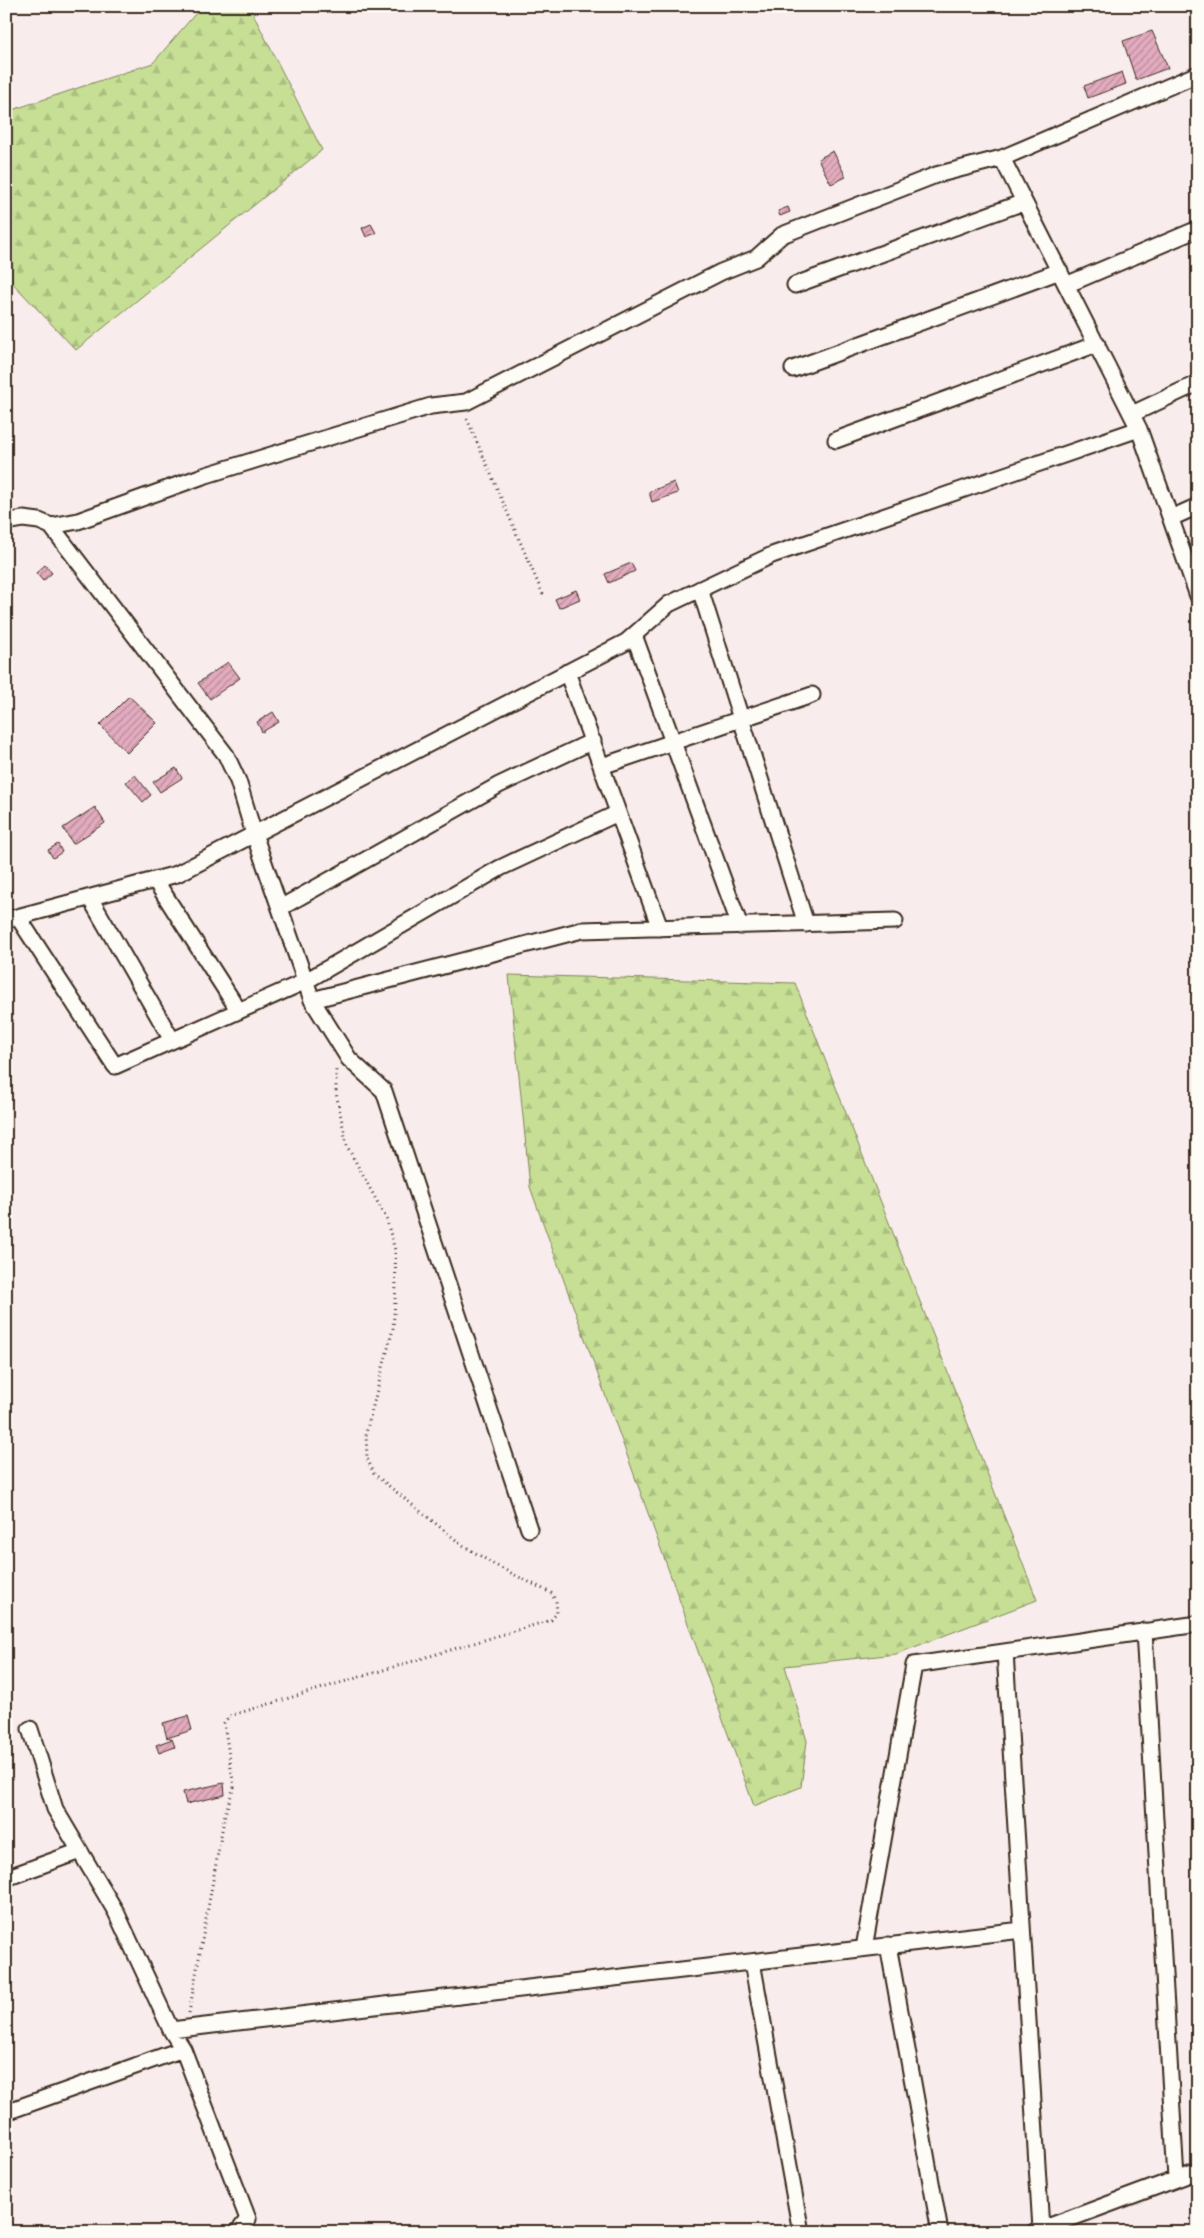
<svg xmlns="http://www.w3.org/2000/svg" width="1204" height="2238" viewBox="0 0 1204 2238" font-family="Caveat,sans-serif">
<defs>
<pattern id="forest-firs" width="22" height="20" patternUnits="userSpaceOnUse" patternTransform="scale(1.25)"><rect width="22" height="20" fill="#c6df95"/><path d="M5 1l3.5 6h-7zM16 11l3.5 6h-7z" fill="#abc080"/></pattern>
<pattern id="building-hatch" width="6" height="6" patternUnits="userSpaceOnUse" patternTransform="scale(1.25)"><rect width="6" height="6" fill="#e3abbf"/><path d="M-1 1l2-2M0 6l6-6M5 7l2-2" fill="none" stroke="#b98b9b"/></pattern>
</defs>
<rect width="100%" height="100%" fill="#f8ecec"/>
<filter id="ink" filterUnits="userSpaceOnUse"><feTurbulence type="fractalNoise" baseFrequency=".02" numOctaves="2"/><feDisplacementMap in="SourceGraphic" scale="10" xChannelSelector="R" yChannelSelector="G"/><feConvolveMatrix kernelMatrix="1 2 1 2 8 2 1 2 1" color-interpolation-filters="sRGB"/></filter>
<g filter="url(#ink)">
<!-- forest -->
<path fill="url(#forest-firs)" stroke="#80845a" d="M202,6H249L322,150L76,350L6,276V112L153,63Z
M509,975L795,983L1037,1600L896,1654L785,1666L807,1741L801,1787L754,1806L530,1187Z"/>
<!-- building -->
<path fill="url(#building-hatch)" stroke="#3b2a1e" d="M1152,31L1168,68L1136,80L1123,41Z
M1122,72L1126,84L1088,98L1084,86Z
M833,151L846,177L831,184L818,159Z
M788,207L790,212L780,216L778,211Z
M371,224L376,233L366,237L362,228Z
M674,482L678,493L652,502L649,492Z
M631,563L635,571L609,583L605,574Z
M45,565L52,573L43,581L36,573Z
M576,590L580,599L559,608L555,599Z
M228,662L240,678L210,699L198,683Z
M129,696L157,723L127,753L100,725Z
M273,712L279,722L262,732L257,722Z
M176,768L182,778L160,792L153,782Z
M135,775L151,795L143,802L126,782Z
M95,807L105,823L73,844L63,828Z
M58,844L62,852L53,858L48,850Z
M188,1716L192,1730L167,1738L163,1723Z
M172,1739L175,1747L159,1753L156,1745Z
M224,1783L225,1795L186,1804L183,1792Z"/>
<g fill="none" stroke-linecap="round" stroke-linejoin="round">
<!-- street casing -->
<g stroke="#3b2a1e" stroke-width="19">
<path id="street" d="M1198,74L1002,158L1139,429L1198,596
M795,285L1024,202
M1066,285L1198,229
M793,369L1060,271
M1132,414L1198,383
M836,440L1097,344
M1171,518L1198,506
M6,522L23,519L39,521L51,526L78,521L203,476L431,406L466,402L721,272L756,258L782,235L936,175L1002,158
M51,526L226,755L238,781L254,834L312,1000L349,1059L384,1091L529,1529
M700,589L806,924
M634,635L740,926
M567,672L660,928
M602,766L812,695
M155,880L239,1011
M90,898L172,1040
M280,908L499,785L593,741
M18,917L115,1066L306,981L500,868L618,813
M6,920L177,874L626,642L669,604L772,555L1139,429
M312,1000L582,930L895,921
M1144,1631L1176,2179
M1005,1652L1041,2229
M30,1729L55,1809L116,1912L171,2030L183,2049L248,2219L238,2232
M6,1878L80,1851
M888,1945L940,2232
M864,1948L914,1665L1198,1624
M752,1962L801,2232
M171,2030L1022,1930
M6,2112L183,2049
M1034,2232L1198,2171"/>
</g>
<!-- path -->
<path stroke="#3b2a1e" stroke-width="3" stroke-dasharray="1 4" stroke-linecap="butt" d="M467,419L544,597
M189,2013L225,1814L234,1787L224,1723L229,1716L551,1620L557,1613L556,1601L551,1593L495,1565L461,1544L374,1474L367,1458L366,1433L393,1329L396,1287L395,1250L386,1218L347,1146L336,1093V1070"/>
<!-- street -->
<use href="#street" stroke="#fdfcf7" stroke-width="15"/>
</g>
</g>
<!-- margin -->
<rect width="1204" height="2238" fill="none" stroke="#fdfcf7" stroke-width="25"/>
<rect x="12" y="12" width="1179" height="2213" fill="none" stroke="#3b2a1e" stroke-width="2" filter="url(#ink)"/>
</svg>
